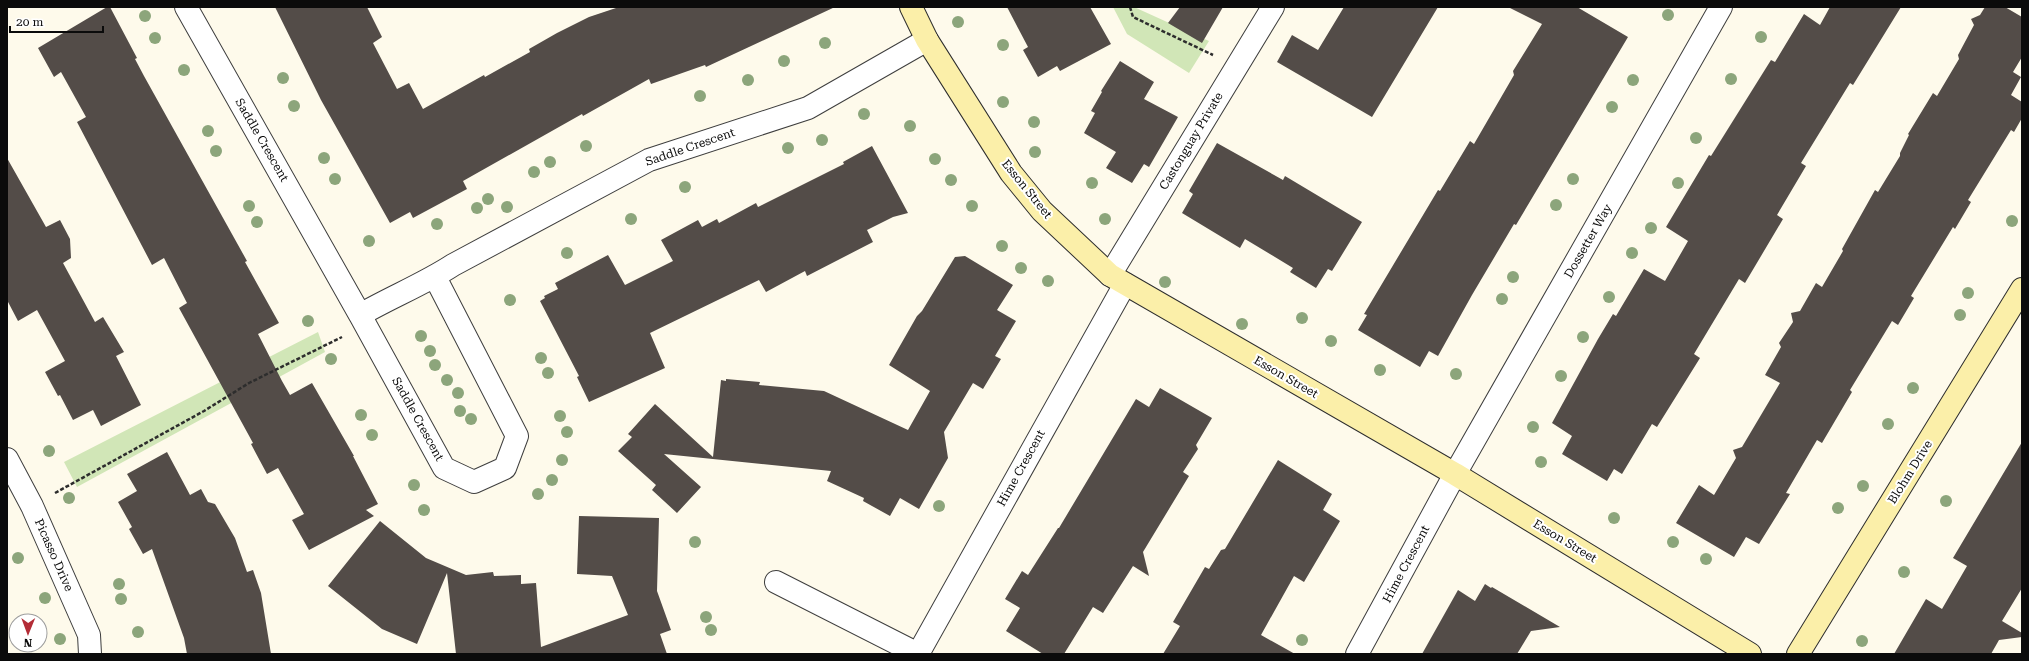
<svg xmlns="http://www.w3.org/2000/svg" width="2029" height="661" viewBox="0 0 2029 661" font-family="'Roboto Serif',serif">
<rect width="100%" height="100%" fill="#fefaeb"/>
<!-- green -->
<path fill="#d1e6b7" d="M1113,7H1134L1209,41L1189,73L1127,34Z
M318,332L325,352L77,487L64,462Z"/>
<!-- building -->
<path fill="#534c48" d="M107,7H110L137,58L135,59L144,76L247,261L245,262L279,323L258,334L282,381L290,395L312,383L354,456H353L378,504L366,510L374,516L309,550L292,520L304,514L278,468L267,474L251,444L253,443L179,308L187,303L164,258L152,265L77,122L86,117L61,72L54,77L38,48Z
M275,7H367L382,37L373,43L397,89L409,83L423,109L484,75L485,77L530,52L529,49L557,33L589,17L619,7H835L706,67L705,65L651,84L649,79L583,116L582,114L463,181L467,189L413,218L410,212L390,223L321,100Z
M1007,7H1090L1111,44L1060,71L1057,66L1038,77L1023,50L1028,47Z
M1180,7H1223L1202,43L1168,23Z
M1344,7H1438L1372,117L1277,62L1292,35L1318,50Z
M1508,7H1577L1628,37L1516,225L1514,224L1472,295L1438,356L1429,351L1420,367L1358,330L1367,315L1364,314L1395,262L1438,190L1440,191L1470,141L1474,144L1514,75L1513,71L1542,24Z
M1830,7H1901L1853,85L1850,83L1801,163L1806,166L1777,215L1783,219L1745,283L1739,279L1694,354L1700,358L1657,427L1652,424L1622,474L1614,469L1607,481L1562,454L1572,436L1552,423L1598,339L1613,314L1616,316L1644,269L1665,281L1688,241L1666,227L1709,155L1711,156L1771,60L1775,62L1804,14L1820,25Z
M1985,7H2005L2022,17V57L2013,72L2021,77L2011,95L2022,102V118L2014,132L2011,130L1968,200L1971,202L1955,229L1953,227L1911,296L1914,298L1898,325L1892,321L1850,390L1852,392L1822,443L1817,440L1786,493L1790,494L1759,544L1746,537L1734,557L1676,523L1699,485L1714,495L1736,458L1733,450L1742,447L1780,383L1765,375L1781,347L1779,343L1793,322L1791,313L1800,311L1816,283L1822,287L1843,251L1842,249L1875,190L1878,192L1900,156V153L1909,135L1908,134L1933,93L1937,96L1959,59L1958,55L1974,25L1971,19L1980,15Z
M1120,61L1154,82L1144,99L1178,117L1149,167L1144,164L1132,183L1106,168L1116,152L1084,133L1095,113L1091,111L1102,92L1101,91Z
M1217,143L1283,180L1285,176L1362,222L1332,271L1328,269L1316,288L1290,272L1293,268L1245,239L1240,248L1182,213L1193,194L1189,191Z
M872,146L908,213L893,217L867,230L873,242L807,276L805,271L766,292L759,280L650,333L665,368L589,402L577,377L579,376L540,301L545,298L544,296L558,289L555,283L608,255L625,285L673,261L661,240L698,220L702,227L717,219L719,223L756,203L758,207L844,164L843,162Z
M7,158L46,227L60,220L70,239L71,258L63,263L95,322L103,317L124,352L116,356L141,405L101,426L93,410L73,420L60,395L58,396L45,372L65,361L37,310L18,321L7,300Z
M965,256L1013,285L997,310L1016,321L995,356L1001,359L983,389L973,383L944,432L948,458L919,509L900,498L890,516L863,501L864,498L827,481L831,471L664,454L701,487L677,513L652,490L656,485L618,451L632,437L628,434L655,404L713,457L721,380L726,381V379L760,382L759,385L824,391L908,430L930,391L889,365L917,316L922,311L955,257Z
M1160,388L1212,418L1196,445L1198,449L1183,472L1189,476L1143,552L1149,576L1133,566L1103,613L1093,607L1064,654H1043L1006,631L1020,608L1005,599L1022,571L1028,575L1058,528H1059L1136,399L1149,407Z
M2022,442V588L2002,621L2022,633V637L1999,640L1991,654H1894L1926,599L1942,609L1967,566L1953,558Z
M167,452L190,495L201,489L208,502L215,504L235,538L247,572L253,570L261,593L271,654H187L184,638L152,549L143,554L129,529L132,527L118,502L137,491L127,474Z
M1278,460L1332,494L1323,510L1340,521L1304,582L1294,576L1261,635L1295,654H1163L1180,626L1173,622L1205,567L1209,569L1221,550L1225,549Z
M579,516L659,518L657,591L671,630L660,634L667,654H456L447,573L417,644L382,629L328,586L380,521L426,558L466,575L493,572L494,576L521,575V584L536,583L541,647L628,615L612,576L577,574Z
M1485,584L1491,588L1492,587L1560,627L1531,631L1517,654H1422L1458,590L1475,601Z"/>
<g fill="none" stroke-linecap="round" stroke-linejoin="round">
<!-- street casing -->
<g stroke="#3e3e3e" stroke-width="24">
<path id="street" d="M186,7L360,315C391,297 424,284 453,265L649,160L808,108L927,40
M1110,275L1273,7
M360,315L444,468L474,482L505,468L517,436L435,277
M7,459L32,506L89,635L90,654
M776,582L918,654
M918,654L1125,284
M1357,654L1455,474L1721,7"/>
</g>
<!-- secondary casing -->
<g stroke="#2d2d2d" stroke-width="24">
<path id="secondary" d="M911,7L927,40L1011,173L1042,211L1110,275L1455,474L1750,654
M1798,654L2022,289"/>
</g>
<!-- path -->
<path stroke="#2d2d2d" stroke-width="2.5" stroke-dasharray="4 2" stroke-linecap="butt" d="M1130,7L1133,17L1213,55
M55,493L204,411L249,383L342,337"/>
<!-- street -->
<use href="#street" stroke="#fff" stroke-width="22"/>
<!-- secondary -->
<use href="#secondary" stroke="#fbefa9" stroke-width="22"/>
</g>
<!-- trees -->
<g fill="#8ca57b">
<circle cx="1668" cy="15" r="6"/>
<circle cx="145" cy="16" r="6"/>
<circle cx="958" cy="22" r="6"/>
<circle cx="1761" cy="37" r="6"/>
<circle cx="155" cy="38" r="6"/>
<circle cx="825" cy="43" r="6"/>
<circle cx="1003" cy="45" r="6"/>
<circle cx="784" cy="61" r="6"/>
<circle cx="184" cy="70" r="6"/>
<circle cx="283" cy="78" r="6"/>
<circle cx="1731" cy="79" r="6"/>
<circle cx="748" cy="80" r="6"/>
<circle cx="1633" cy="80" r="6"/>
<circle cx="700" cy="96" r="6"/>
<circle cx="1003" cy="102" r="6"/>
<circle cx="294" cy="106" r="6"/>
<circle cx="1612" cy="107" r="6"/>
<circle cx="864" cy="114" r="6"/>
<circle cx="1034" cy="122" r="6"/>
<circle cx="910" cy="126" r="6"/>
<circle cx="208" cy="131" r="6"/>
<circle cx="1696" cy="138" r="6"/>
<circle cx="822" cy="140" r="6"/>
<circle cx="586" cy="146" r="6"/>
<circle cx="788" cy="148" r="6"/>
<circle cx="216" cy="151" r="6"/>
<circle cx="1035" cy="152" r="6"/>
<circle cx="324" cy="158" r="6"/>
<circle cx="935" cy="159" r="6"/>
<circle cx="550" cy="162" r="6"/>
<circle cx="534" cy="172" r="6"/>
<circle cx="335" cy="179" r="6"/>
<circle cx="1573" cy="179" r="6"/>
<circle cx="951" cy="180" r="6"/>
<circle cx="1092" cy="183" r="6"/>
<circle cx="1678" cy="183" r="6"/>
<circle cx="685" cy="187" r="6"/>
<circle cx="488" cy="199" r="6"/>
<circle cx="1556" cy="205" r="6"/>
<circle cx="249" cy="206" r="6"/>
<circle cx="972" cy="206" r="6"/>
<circle cx="507" cy="207" r="6"/>
<circle cx="477" cy="208" r="6"/>
<circle cx="631" cy="219" r="6"/>
<circle cx="1105" cy="219" r="6"/>
<circle cx="2012" cy="221" r="6"/>
<circle cx="257" cy="222" r="6"/>
<circle cx="437" cy="224" r="6"/>
<circle cx="1651" cy="228" r="6"/>
<circle cx="369" cy="241" r="6"/>
<circle cx="1002" cy="246" r="6"/>
<circle cx="567" cy="253" r="6"/>
<circle cx="1632" cy="253" r="6"/>
<circle cx="1021" cy="268" r="6"/>
<circle cx="1513" cy="277" r="6"/>
<circle cx="1048" cy="281" r="6"/>
<circle cx="1165" cy="282" r="6"/>
<circle cx="1968" cy="293" r="6"/>
<circle cx="1609" cy="297" r="6"/>
<circle cx="1502" cy="299" r="6"/>
<circle cx="510" cy="300" r="6"/>
<circle cx="1960" cy="315" r="6"/>
<circle cx="1302" cy="318" r="6"/>
<circle cx="308" cy="321" r="6"/>
<circle cx="1242" cy="324" r="6"/>
<circle cx="421" cy="336" r="6"/>
<circle cx="1583" cy="337" r="6"/>
<circle cx="1331" cy="341" r="6"/>
<circle cx="430" cy="351" r="6"/>
<circle cx="541" cy="358" r="6"/>
<circle cx="331" cy="359" r="6"/>
<circle cx="435" cy="365" r="6"/>
<circle cx="1380" cy="370" r="6"/>
<circle cx="548" cy="373" r="6"/>
<circle cx="1456" cy="374" r="6"/>
<circle cx="1561" cy="376" r="6"/>
<circle cx="447" cy="380" r="6"/>
<circle cx="1913" cy="388" r="6"/>
<circle cx="458" cy="393" r="6"/>
<circle cx="460" cy="411" r="6"/>
<circle cx="361" cy="415" r="6"/>
<circle cx="560" cy="416" r="6"/>
<circle cx="471" cy="419" r="6"/>
<circle cx="1888" cy="424" r="6"/>
<circle cx="1533" cy="427" r="6"/>
<circle cx="567" cy="432" r="6"/>
<circle cx="372" cy="435" r="6"/>
<circle cx="49" cy="451" r="6"/>
<circle cx="562" cy="460" r="6"/>
<circle cx="1541" cy="462" r="6"/>
<circle cx="552" cy="480" r="6"/>
<circle cx="414" cy="485" r="6"/>
<circle cx="1863" cy="486" r="6"/>
<circle cx="538" cy="494" r="6"/>
<circle cx="69" cy="498" r="6"/>
<circle cx="1946" cy="501" r="6"/>
<circle cx="939" cy="506" r="6"/>
<circle cx="1838" cy="508" r="6"/>
<circle cx="424" cy="510" r="6"/>
<circle cx="1614" cy="518" r="6"/>
<circle cx="695" cy="542" r="6"/>
<circle cx="1673" cy="542" r="6"/>
<circle cx="18" cy="558" r="6"/>
<circle cx="1706" cy="559" r="6"/>
<circle cx="1904" cy="572" r="6"/>
<circle cx="119" cy="584" r="6"/>
<circle cx="45" cy="598" r="6"/>
<circle cx="121" cy="599" r="6"/>
<circle cx="706" cy="617" r="6"/>
<circle cx="711" cy="630" r="6"/>
<circle cx="138" cy="632" r="6"/>
<circle cx="60" cy="639" r="6"/>
<circle cx="1302" cy="640" r="6"/>
<circle cx="1862" cy="641" r="6"/>
</g>
<g text-anchor="middle" stroke-width="4" stroke-linejoin="round" paint-order="stroke">
<!-- street labels -->
<g font-size="12" fill="#0b0b0b" stroke="#fff">
<text transform="translate(262 140) rotate(60)" y="4">Saddle Crescent</text>
<text transform="translate(1191 141) rotate(-59)" y="4">Castonguay Private</text>
<text transform="translate(690 147) rotate(-19)" y="4">Saddle Crescent</text>
<text transform="translate(1027 189) rotate(51)" y="4">Esson Street</text>
<text transform="translate(1588 241) rotate(-60)" y="4">Dossetter Way</text>
<text transform="translate(1286 377) rotate(30)" y="4">Esson Street</text>
<text transform="translate(418 419) rotate(61)" y="4">Saddle Crescent</text>
<text transform="translate(1021 468) rotate(-61)" y="4">Hime Crescent</text>
<text transform="translate(1910 472) rotate(-58)" y="4">Blohm Drive</text>
<text transform="translate(1565 541) rotate(31)" y="4">Esson Street</text>
<text transform="translate(54 555) rotate(66)" y="4">Picasso Drive</text>
<text transform="translate(1406 564) rotate(-62)" y="4">Hime Crescent</text>
</g>
</g>
<!-- border -->
<rect width="2029" height="661" fill="none" stroke="#0b0b0b" stroke-width="16"/>
<!-- north arrow -->
<g transform="translate(28 633) rotate(181)"><circle r="19" fill="#ffffff" stroke="#9d9d9d"/>
<path d="M0-3L7 15L0 10L-7 15Z" fill="#b32c36"/>
<text y="-6" font-size="11" font-weight="bold" text-anchor="middle" fill="#0b0b0b">N</text>
</g>
<!-- scale -->
<path d="M10 26v6h93v-6" fill="none" stroke="#0b0b0b" stroke-width="2"/>
<text x="16" y="26" font-size="12" fill="#0b0b0b" stroke="#ffffff" stroke-width="3" paint-order="stroke">20 m</text>
</svg>
